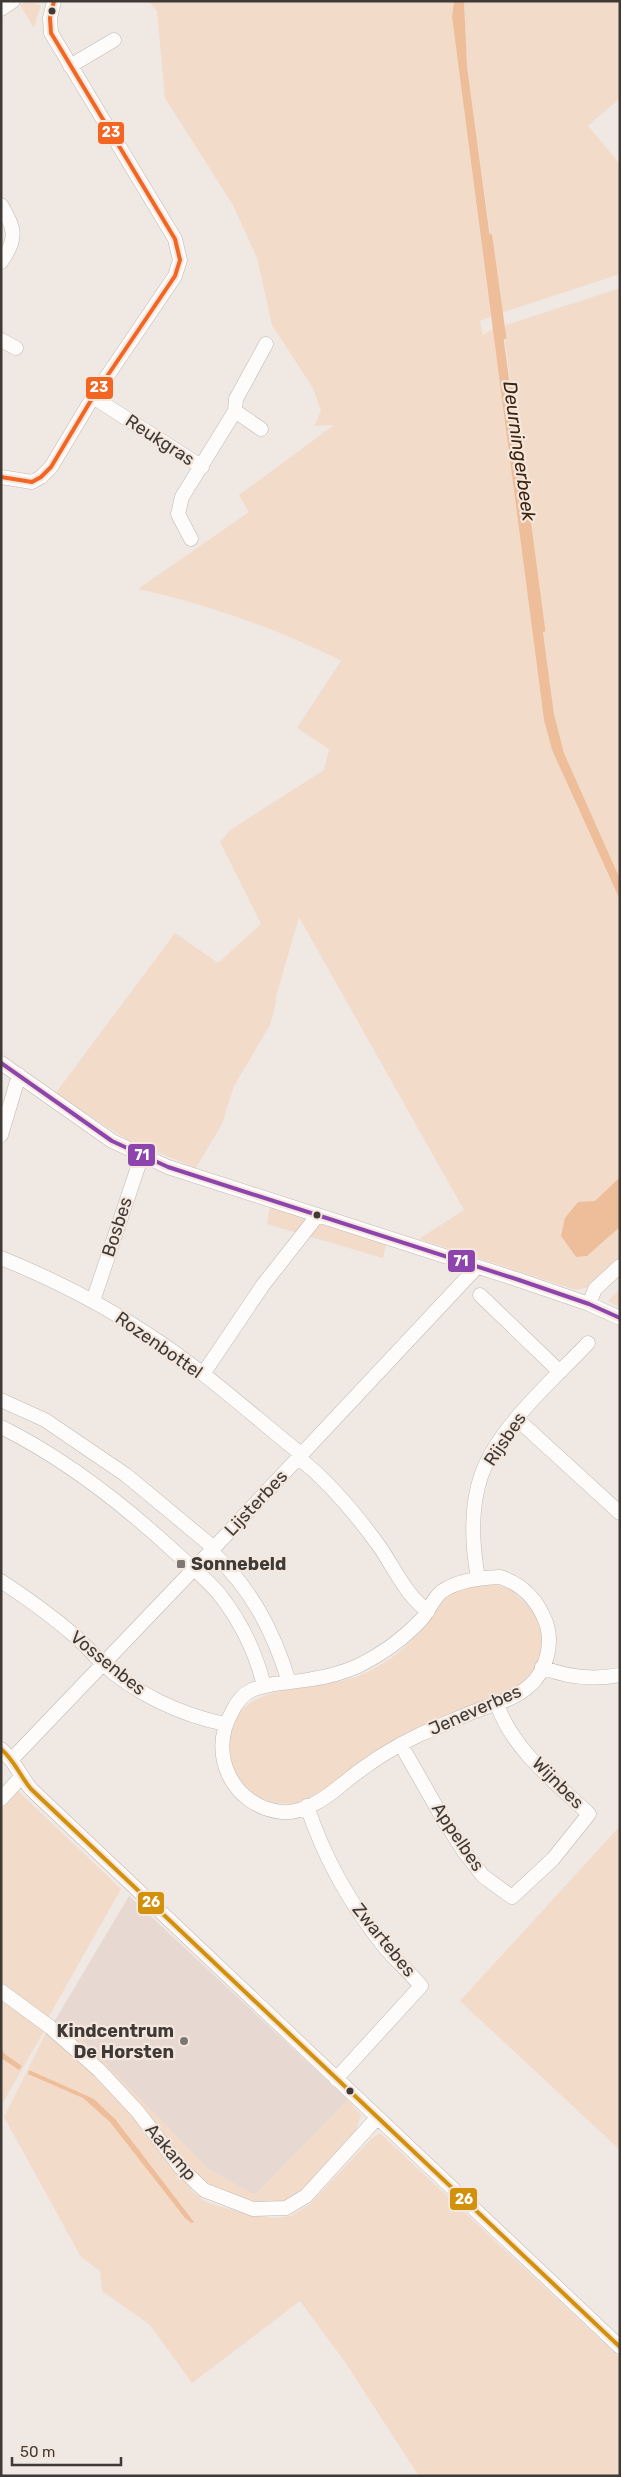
<svg xmlns="http://www.w3.org/2000/svg" width="621" height="2477" viewBox="0 0 621 2477" font-family="Rubik,sans-serif">
<rect width="100%" height="100%" fill="#efe8e3"/>
<!-- built -->
<path fill="#e7d9d1" d="M129,1896L348,2100L255,2195L209,2170L93,2051L54,2022Z"/>
<!-- green -->
<path fill="#f3dbca" d="M27,1L41,5L34,28L20,5Z
M148,1H454L452,17L491,317L480,321L483,335L493,329L544,720L552,750L620,900V1177L561,1236L576,1257L587,1256L620,1227V1260L589,1287L576,1290L419,1239L464,1210L299,917L276,997L275,1007L270,1025L234,1086L222,1124L196,1168L128,1140L55,1094L175,933L218,963L261,924L220,842L230,830L324,770L329,749L297,728L341,661C281,630 204,603 138,589L249,512L239,495L334,425L314,426L321,411L313,388L272,325L257,258L233,205L165,98L157,11Z
M464,1H620V98L588,126L620,164V274L501,313L467,66Z
M620,288V879L564,753L554,714L503,326Z
M270,1206L386,1243L383,1258L267,1224Z
M620,1289V1307L608,1301Z
M481,1582L509,1588L533,1610L541,1624L543,1645L534,1672L514,1689L420,1729L303,1802C254,1812 213,1771 234,1723C252,1679 325,1692 363,1674C383,1665 401,1653 415,1636C428,1622 439,1600 456,1591C463,1587 473,1585 481,1582Z
M18,1791L121,1889L48,2018L1,1984V1809Z
M620,1826V2150L460,2001Z
M1,2001L44,2031L1,2106V2058L19,2069L22,2066L5,2054L1,2048Z
M54,2022L75,2032L209,2170L255,2195L348,2100L361,2115L352,2142L295,2200L264,2204L240,2197L200,2181L146,2111Z
M46,2033L80,2062L120,2102L194,2193L208,2203L229,2209L273,2218L291,2216L310,2204L372,2138L380,2133L620,2358V2476H419L345,2362L300,2301L192,2383L150,2325L102,2291L100,2271L81,2257L4,2117Z"/>
<!-- water -->
<path fill="#eebe9a" d="M454,1H464L467,66L554,714L564,753L620,879V900L552,750L544,720L452,17Z
M620,1177V1227L587,1256L576,1257L561,1236L565,1218L578,1202L595,1201Z
M1,2048L5,2054L22,2066L19,2070L1,2058Z
M29,2070L94,2099L115,2119L194,2222L191,2223L185,2218L110,2122L83,2098L28,2074Z"/>
<g fill="none" stroke-linecap="round" stroke-linejoin="round">
<!-- stream -->
<path stroke="#eebe9a" stroke-width="4.5" d="M490,236L504,337
M511,389L543,630"/>
<!-- minor casing -->
<g stroke="#beb9b5" stroke-width="15">
<path id="minor" d="M1,9L13,1
M70,66L114,40
M1,205C15,229 18,238 1,262
M1,340L16,348
M93,397L202,467
M235,411L261,429
M1,477L32,482L41,477L51,467L93,397L175,276L180,260L175,239L51,33L50,18L54,1
M191,539L178,514L182,497L235,411L236,399L266,344
M1,1063L112,1141L168,1167L519,1280L589,1304L620,1318
M1,1135L19,1075
M1,1258C53,1279 102,1304 149,1335C203,1370 251,1414 301,1454
M480,1295L560,1372
M93,1301L142,1155
M589,1304L595,1289L620,1266
M203,1374L263,1285L318,1215
M1,1400L45,1420L126,1475L214,1548
M517,1419L620,1513
M1,1427C66,1459 123,1504 176,1553C191,1567 207,1579 220,1595C241,1622 256,1653 264,1686
M298,1457C329,1482 356,1514 379,1546C394,1567 406,1596 428,1611
M211,1551C251,1588 273,1630 289,1682
M500,1577C522,1584 536,1598 545,1620C554,1642 547,1672 528,1687C514,1699 497,1703 481,1709C461,1716 441,1726 421,1734C393,1747 364,1766 340,1786C326,1798 302,1814 282,1812C233,1807 207,1754 232,1712C236,1703 243,1694 252,1690C270,1682 292,1683 312,1679C327,1677 344,1672 358,1666C380,1655 404,1638 421,1620C428,1612 433,1599 441,1592C458,1580 480,1578 500,1577Z
M478,1578C472,1545 470,1509 481,1476C498,1427 552,1381 588,1343
M1,1581C27,1598 52,1616 75,1636C85,1645 93,1654 102,1663C136,1694 181,1715 225,1724
M542,1667C568,1678 593,1680 620,1675
M401,1745L442,1817L463,1850L483,1876L512,1897L553,1859L589,1814C555,1782 512,1749 497,1704
M1,1749C15,1761 20,1776 31,1789L620,2347
M12,1759L211,1551L477,1267
M1,1799L21,1777
M307,1806C324,1858 352,1907 387,1950C398,1962 410,1973 421,1986L336,2079
M1,1991L50,2027L99,2070L138,2112L181,2168L204,2190L253,2209L286,2208L306,2196L377,2118"/>
</g>
<!-- minor -->
<use href="#minor" stroke="#fdfcfb" stroke-width="14"/>
<!-- bus-1 casing -->
<g stroke="#f4e7de" stroke-width="8">
<path id="bus-1" d="M1,477L32,482L41,477L51,467L93,397L175,276L180,260L175,239L51,33L50,18L54,1"/>
</g>
<!-- bus-2 casing -->
<g stroke="#f4e7de" stroke-width="8">
<path id="bus-2" d="M1,1063L112,1141L168,1167L519,1280L589,1304L620,1318"/>
</g>
<!-- bus-3 casing -->
<g stroke="#f4e7de" stroke-width="8">
<path id="bus-3" d="M1,1749C15,1761 20,1776 31,1789L620,2347"/>
</g>
<!-- bus-1 -->
<use href="#bus-1" stroke="#f26522" stroke-width="4"/>
<!-- bus-2 -->
<use href="#bus-2" stroke="#8e44ad" stroke-width="4"/>
<!-- bus-3 -->
<use href="#bus-3" stroke="#d2900b" stroke-width="4"/>
</g>
<!-- markers -->
<g fill="#3f3a36" stroke="#f4e7de" stroke-width="2">
<circle cx="52" cy="11" r="4.5"/>
<circle cx="317" cy="1215" r="4.5"/>
<circle cx="350" cy="2091" r="4.5"/>
</g>
<g fill="#7d7773" stroke="#f4e7de" stroke-width="2">
<rect x="176" y="1559" width="10" height="10" rx="2.5"/>
<circle cx="184" cy="2041" r="5"/>
</g>
<g text-anchor="middle" stroke-width="4.5" stroke-linejoin="round" paint-order="stroke">
<!-- street labels -->
<g font-size="18" fill="#3f3a36" stroke="#f4e7de">
<text transform="translate(160 440) rotate(33)" y="6">Reukgras</text>
<text transform="translate(117 1227) rotate(-72)" y="6">Bosbes</text>
<text transform="translate(159 1345) rotate(35)" y="6">Rozenbottel</text>
<text transform="translate(505 1439) rotate(-56)" y="6">Rijsbes</text>
<text transform="translate(256 1503) rotate(-47)" y="6">Lijsterbes</text>
<text transform="translate(108 1663) rotate(39)" y="6">Vossenbes</text>
<text transform="translate(475 1710) rotate(-24)" y="6">Jeneverbes</text>
<text transform="translate(558 1783) rotate(45)" y="6">Wijnbes</text>
<text transform="translate(458 1837) rotate(56)" y="6">Appelbes</text>
<text transform="translate(384 1940) rotate(51)" y="6">Zwartebes</text>
<text transform="translate(171 2152) rotate(50)" y="6">Aakamp</text>
</g>
<!-- poi labels -->
<g font-size="18" font-weight="bold" fill="#3f3a36" stroke="#f4e7de" text-anchor="start">
<text x="191" y="1570">Sonnebeld</text>
<text x="174" y="2037" text-anchor="end">Kindcentrum<tspan x="174" dy="21">De Horsten</tspan></text>
</g>
<!-- water labels -->
<g font-size="19" font-style="italic" fill="#3d220c" stroke="#f4e7de">
<text transform="translate(520 451) rotate(82)" y="7">Deurningerbeek</text>
</g>
</g>
<g stroke="#f4e7de" stroke-width="2">
<rect x="97" y="121" width="28" height="24" rx="5" fill="#f26522"/>
<rect x="85" y="376" width="29" height="24" rx="5" fill="#f26522"/>
<rect x="127" y="1143" width="29" height="24" rx="5" fill="#8e44ad"/>
<rect x="447" y="1249" width="29" height="24" rx="5" fill="#8e44ad"/>
<rect x="137" y="1891" width="28" height="24" rx="5" fill="#d2900b"/>
<rect x="449" y="2187" width="29" height="24" rx="5" fill="#d2900b"/>
</g>
<g font-size="14" text-anchor="middle" font-weight="bold" fill="#fff">
<text x="111" y="137">23</text>
<text x="99" y="392">23</text>
<text x="142" y="1160">71</text>
<text x="461" y="1266">71</text>
<text x="151" y="1907">26</text>
<text x="464" y="2204">26</text>
</g>
<!-- border -->
<rect width="621" height="2477" fill="none" stroke="#3f3a36" stroke-width="5"/>
<!-- scale -->
<path d="M12 2457v8h109v-8" fill="none" stroke="#3f3a36" stroke-width="2.5"/>
<text x="20" y="2457" font-size="15" fill="#3f3a36" stroke="#f4e7de" stroke-width="4" paint-order="stroke">50 m</text>
</svg>
